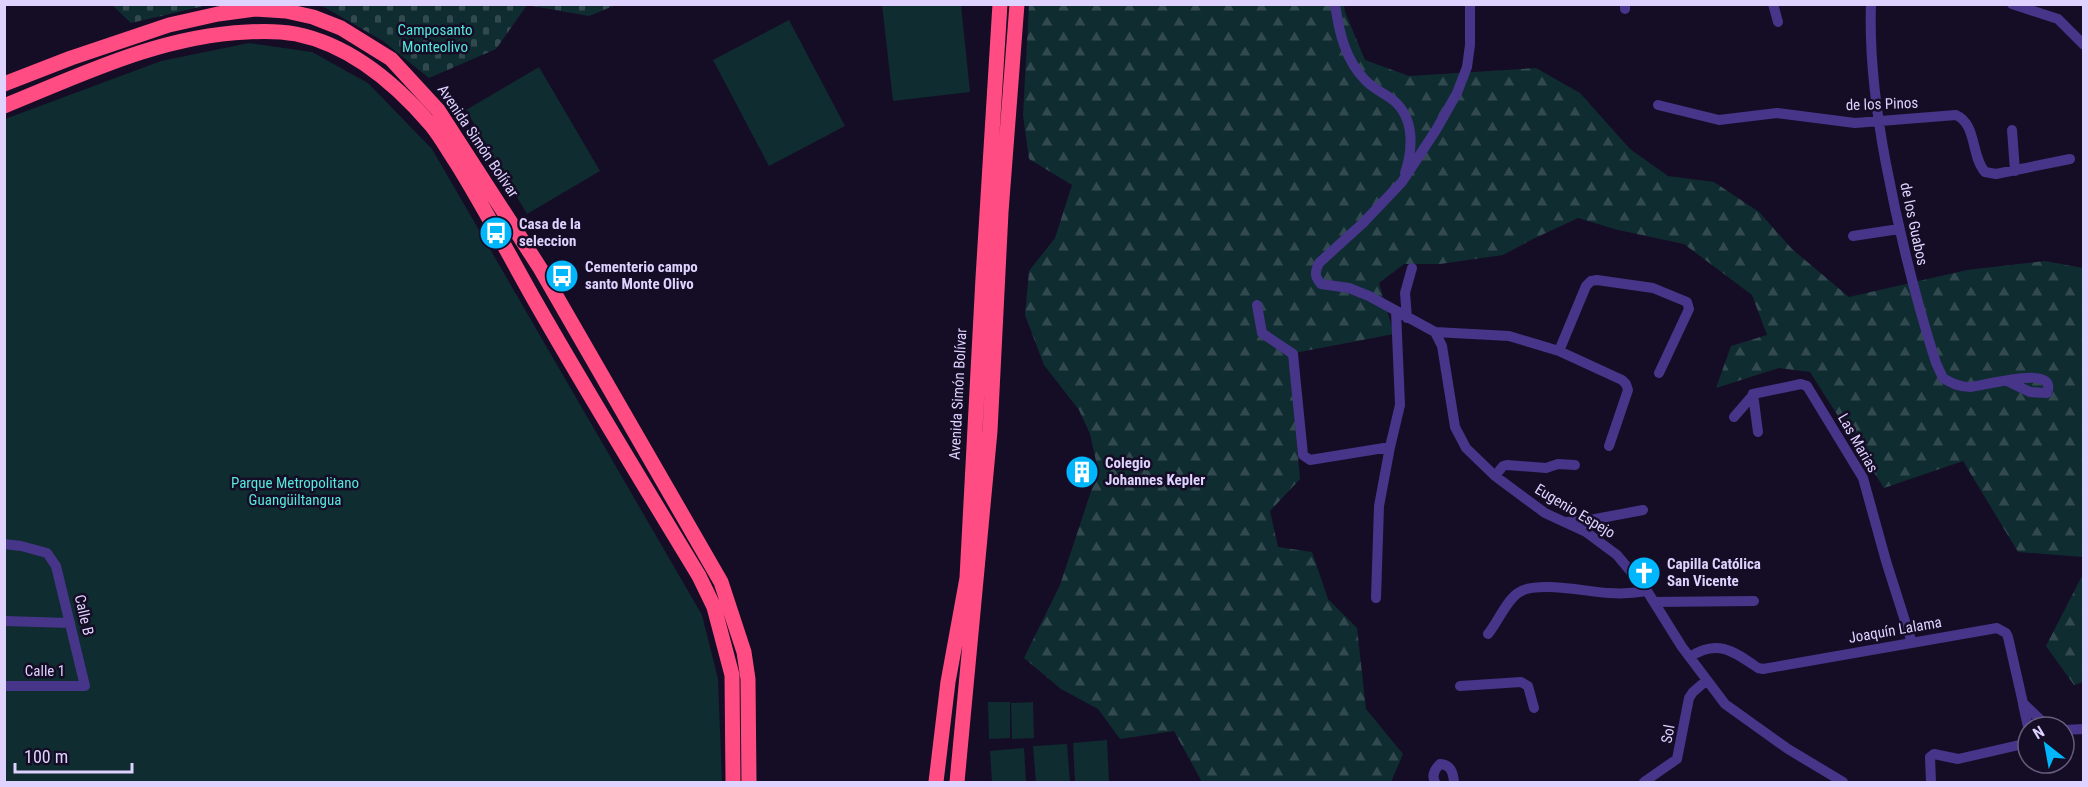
<svg xmlns="http://www.w3.org/2000/svg" width="2088" height="787" viewBox="0 0 2088 787" font-family="'Roboto Condensed',sans-serif">
<defs>
<pattern id="forest-firs" width="22" height="20" patternUnits="userSpaceOnUse" patternTransform="scale(1.5)"><rect width="22" height="20" fill="#0f2c30"/><path d="M5 1l3.5 6h-7zM16 11l3.5 6h-7z" fill="#324a4f"/></pattern>
<pattern id="cemetery-stones" width="16" height="16" patternUnits="userSpaceOnUse" patternTransform="scale(1.5)"><rect width="16" height="16" fill="#0f2c30"/><path d="M2 7V4a2 2 0 0 1 4 0v3zM10 15v-3a2 2 0 0 1 4 0v3z" fill="#324a4f"/></pattern>
</defs>
<rect width="100%" height="100%" fill="#150d26"/>
<!-- forest -->
<path fill="url(#forest-firs)" d="M1029,5H1344L1345,12L1365,60L1409,76L1536,68L1580,93L1630,149L1668,176L1714,182L1759,212L1792,249L1849,297L1967,270L2045,261L2083,268V557L2018,552L1963,461L1884,488L1810,372L1779,368L1716,388L1731,346L1767,335L1752,295L1684,244L1618,230L1578,218L1533,239L1503,255L1440,264H1404L1379,283L1394,334L1289,354L1300,479L1270,511L1278,547L1312,552L1328,599L1357,628L1366,709L1403,754L1391,782H1202L1174,731L1120,739L1098,709L1061,689L1024,658L1060,585L1098,470L1090,434L1079,410L1044,365L1025,315L1029,271L1055,238L1072,185L1029,159L1023,115Z
M2083,574V682L2074,685L2046,646Z"/>
<!-- cemetery -->
<path fill="url(#cemetery-stones)" d="M112,5H208L131,23Z
M315,5L616,4V5L589,16L527,5L496,49L429,78L383,41L324,7Z"/>
<!-- park -->
<path fill="#0f2c30" d="M882,5H961L970,92L893,101Z
M789,20L845,126L769,166L713,60Z
M249,43L312,52L368,83L432,149L702,615L718,679L722,782H5V119L161,61Z
M539,67L600,171L527,214L466,110Z
M988,702H1010V738L989,739Z
M1033,702L1034,738L1012,739L1011,703Z
M1107,740L1109,782H1075L1073,743Z
M1067,744L1070,782H1036L1033,746Z
M1024,748L1026,782H992L990,751Z"/>
<g fill="none" stroke-linecap="round" stroke-linejoin="round">
<!-- minor -->
<path stroke="#463588" stroke-width="10" d="M1335,4C1339,32 1345,60 1366,81C1374,89 1384,93 1393,100C1415,118 1413,149 1405,173
M1470,4V45L1467,67L1457,93L1436,130L1402,182L1363,223L1319,263C1315,272 1314,276 1321,284L1349,288L1369,296L1435,332L1442,346L1455,427L1466,448L1495,476L1545,513L1586,532L1617,555L1647,591L1682,647L1725,704L1788,749L1843,782
M1773,4L1778,22
M1871,4C1869,58 1876,111 1886,164C1899,232 1915,297 1936,363L1943,378C1952,383 1959,387 1970,387C1984,386 2059,363 2047,393L2030,392L2007,381
M2012,4L2058,19L2084,45
M1625,9V4
M1658,105L1719,120L1777,113L1855,123L1956,115C1977,124 1971,157 1985,172L1996,174L2070,159
M2012,130L2015,171
M1853,236L1899,229
M1257,305L1262,333L1293,354L1303,455L1310,460L1390,447
M1407,318L1405,293L1412,268
M1435,332L1509,336L1559,351L1622,380L1626,384L1628,390L1609,446
M1559,351L1586,286L1591,281L1597,280L1653,288L1687,302L1689,309L1659,373
M1734,417L1753,395
M1758,432L1753,394L1801,384L1807,386L1863,478L1886,561L1912,643
M1495,476L1503,466L1507,465L1546,468L1558,464L1575,465
M1566,522L1590,520L1643,510
M4,544L21,546L47,553L56,566L85,686H4
M1376,598L1379,506L1390,447L1400,405L1396,311
M1654,602L1754,601
M4,621L70,623
M1488,634C1497,623 1507,600 1518,593C1535,580 1587,592 1610,593C1622,594 1635,593 1647,591
M1690,657C1717,638 1735,652 1758,668L1763,669L1997,628L2006,633L2008,637L2023,703L2048,727
M1460,686L1521,682L1528,686L1534,708
M2023,704L2028,727
M2064,730L2084,729
M1435,782C1431,775 1435,769 1440,764C1451,765 1453,772 1454,782
M1644,782L1677,759L1689,698L1693,692L1707,680
M1931,782L1930,757L1934,754L1958,759L2028,743"/>
<!-- highway -->
<path stroke="#ff4d83" stroke-width="15" d="M4,84L71,58L169,25L218,14L255,9L286,11L313,17L341,28L391,59L438,110L540,268L721,582L744,652L748,679L749,782
M4,106C83,74 160,36 247,32C263,31 280,31 296,34C350,45 396,84 431,125C440,136 448,150 456,162C484,207 509,255 535,301C588,394 644,485 699,576L714,607L732,675L733,782
M936,782L948,682L967,578L983,278L1000,4
M957,782L990,431L1001,212L1017,4"/>
</g>
<!-- icons -->
<defs>
<g id="bus-disc" transform="scale(1.725)"><circle r="9.5" fill="#00b7fd" stroke="#150d26"/><path d="M-5-6H5V4H4V6H2V4H-2V6H-4V4H-5ZM-3.5-4V0h7V-4ZM-3.5 1.2v1.5H-2V1.2ZM2 1.2v1.5H3.5V1.2Z" fill="#fff"/></g>
<g id="building-disc" transform="scale(1.725)"><circle r="9.5" fill="#00b7fd" stroke="#150d26"/><path d="M-4-6H4V6H1V3H-1V6H-4ZM-2.5-4.3h1.7v1.8h-1.7ZM.8-4.3h1.7v1.8H.8ZM-2.5-1h1.7V.8h-1.7ZM.8-1h1.7V.8H.8Z" fill="#fff"/></g>
<g id="church-disc" transform="scale(1.725)"><circle r="9.5" fill="#00b7fd" stroke="#150d26"/><path d="M-1.2-6h2.4v3.5h3.3v2.4h-3.3V6h-2.4V-.1h-3.3v-2.4h3.3Z" fill="#fff"/></g>
</defs>
<g fill-rule="evenodd">
<use href="#bus-disc" x="496" y="233"/>
<use href="#bus-disc" x="562" y="276"/>
<use href="#building-disc" x="1082" y="472"/>
<use href="#church-disc" x="1644" y="573"/>
</g>
<g text-anchor="middle" stroke-width="5" stroke-linejoin="round" paint-order="stroke">
<!-- park labels -->
<g font-size="15" fill="#55e8dd" stroke="#150d26">
<text x="435" y="35">Camposanto<tspan x="435" dy="17">Monteolivo</tspan></text>
<text x="295" y="488">Parque Metropolitano<tspan x="295" dy="17">Guangüiltangua</tspan></text>
</g>
<!-- street labels -->
<g font-size="15" fill="#dfd2ff" stroke="#150d26">
<text transform="translate(1882 104) rotate(-2)" y="5">de los Pinos</text>
<text transform="translate(478 141) rotate(56)" y="5">Avenida Simón Bolívar</text>
<text transform="translate(1914 224) rotate(78)" y="5">de los Guabos</text>
<text transform="translate(958 394) rotate(-87)" y="5">Avenida Simón Bolívar</text>
<text transform="translate(1858 443) rotate(60)" y="5">Las Marias</text>
<text transform="translate(1575 511) rotate(31)" y="5">Eugenio Espejo</text>
<text transform="translate(84 615) rotate(77)" y="5">Calle B</text>
<text transform="translate(1895 630) rotate(-10)" y="5">Joaquín Lalama</text>
<text x="45" y="676">Calle 1</text>
<text transform="translate(1668 734) rotate(-80)" y="5">Sol</text>
</g>
<!-- poi labels -->
<g font-size="15" font-weight="bold" fill="#dfd2ff" stroke="#150d26" text-anchor="start">
<text x="519" y="229">Casa de la<tspan x="519" dy="17">seleccion</tspan></text>
<text x="585" y="272">Cementerio campo<tspan x="585" dy="17">santo Monte Olivo</tspan></text>
<text x="1105" y="468">Colegio<tspan x="1105" dy="17">Johannes Kepler</tspan></text>
<text x="1667" y="569">Capilla Católica<tspan x="1667" dy="17">San Vicente</tspan></text>
</g>
</g>
<!-- border -->
<rect width="2088" height="787" fill="none" stroke="#dfd2ff" stroke-width="12"/>
<!-- north arrow -->
<g transform="translate(2046 745) rotate(329)"><circle r="28" fill="#150d26" stroke="#665c7d" stroke-width="1.5"/>
<path d="M0-4.5L10 22L0 15L-10 22Z" fill="#00b7fd"/>
<text y="-9" font-size="16" font-weight="bold" text-anchor="middle" fill="#dfd2ff">N</text>
</g>
<!-- scale -->
<path d="M15 763v9h117v-9" fill="none" stroke="#dfd2ff" stroke-width="3"/>
<text x="24" y="763" font-size="18" fill="#dfd2ff" stroke="#150d26" stroke-width="4.5" paint-order="stroke">100 m</text>
</svg>
